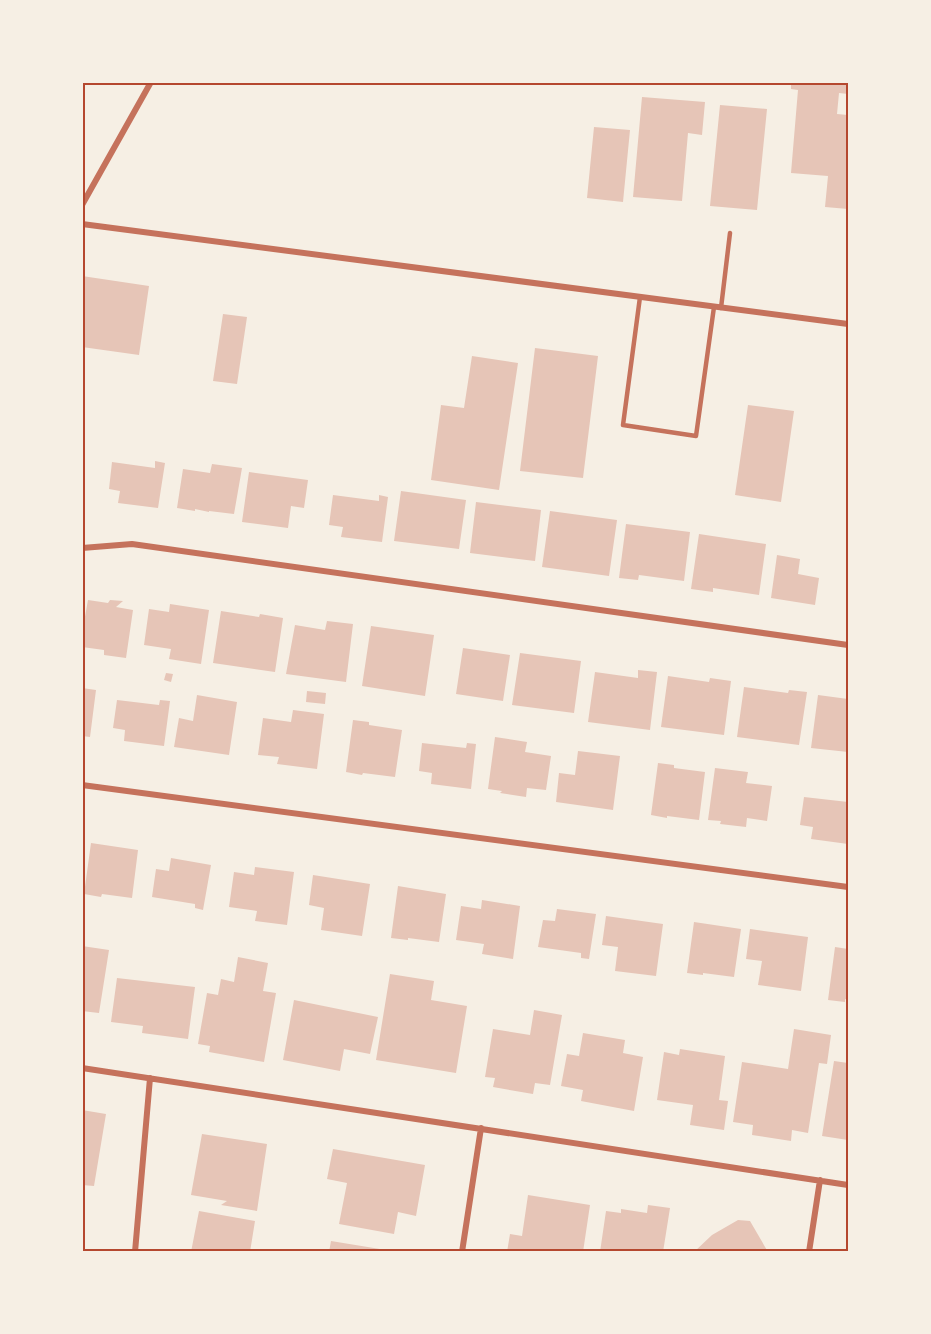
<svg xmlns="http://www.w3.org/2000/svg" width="931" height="1334" viewBox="0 0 931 1334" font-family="'Alegreya Sans',sans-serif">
<rect width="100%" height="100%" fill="#f6efe4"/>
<!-- building -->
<path fill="#e6c5b7" d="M791,82H848V94L839,93L837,114L848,115V209L825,207L828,176L791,173L798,90L791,89Z
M642,97L705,102L702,135L688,133L682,201L633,197Z
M720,105L767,109L757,210L710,206Z
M594,127L630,130L623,202L587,198Z
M82,276L149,286L139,355L82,347Z
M223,314L247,317L237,384L213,381Z
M535,348L598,356L583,478L520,471Z
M472,356L518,363L499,490L431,480L441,405L464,408Z
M748,405L794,411L781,502L735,495Z
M155,461L165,463L158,508L118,503L120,491L109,489L112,462L155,468Z
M212,464L242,468L234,514L209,511V512L195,509V511L177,508L183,469L210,473Z
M249,472L308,480L304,508L291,506L288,528L242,522Z
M401,491L466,500L459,549L394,541Z
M333,495L379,501V495L388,497L382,542L341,537L343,527L329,525Z
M476,502L541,510L535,561L470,553Z
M550,511L617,520L609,576L542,567Z
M626,524L690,532L684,581L639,575L638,580L619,578Z
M699,534L766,544L759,595L713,588V592L691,589Z
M777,555L800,559L798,574L819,578L815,605L771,598Z
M88,600L108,603L110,600L123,601L116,607L133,610L126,658L104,655V650L82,647V633Z
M170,604L209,610L201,664L169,659L171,649L144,645L149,609L169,612Z
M221,611L259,617L260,614L283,618L275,672L213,663Z
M327,621L353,624L346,682L286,674L295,625L325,630Z
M371,626L434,635L425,696L362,686Z
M463,648L510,655L503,701L456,694Z
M520,653L581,661L574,713L512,705Z
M638,670L657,672L650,730L588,722L595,672L638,678Z
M166,673L173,674L171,682L164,680Z
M668,676L709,682L710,678L731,681L724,735L661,727Z
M744,687L788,693L789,690L807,692L799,745L737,737Z
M82,688L96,690L90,737L82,736Z
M307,691L326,693L325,704L306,702Z
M197,695L237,702L229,755L174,747L179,718L193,721Z
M818,695L848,699V752L811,748Z
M117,700L159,705L160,700L170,701L164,746L124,741L125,730L113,728Z
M293,710L324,714L317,769L277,764L279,757L258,755L263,718L291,722Z
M353,720L369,722V725L402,730L395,777L363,773L362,775L346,772Z
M495,737L527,742L525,752L551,756L546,790L527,788L526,797L500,793L502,791L488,789Z
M422,743L466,748L467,743L476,744L471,789L431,784L432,773L419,771Z
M578,751L620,756L613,810L556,802L559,773L575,775Z
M658,763L674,765V768L705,772L699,820L667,816V818L651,815Z
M715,768L748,772L746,783L772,786L767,821L747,818L746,827L720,824L721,821L708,820Z
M804,797L848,802V844L811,839L813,827L800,825Z
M91,843L138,850L132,898L102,894L101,897L84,894Z
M171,858L211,865L203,910L195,908V904L152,897L156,869L169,871Z
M255,867L294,872L287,925L255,921L257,911L229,907L234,872L254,875Z
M313,875L370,884L362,936L321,930L324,908L309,905Z
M398,886L446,894L439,942L408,938V940L391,938Z
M482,900L520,906L513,959L482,954L484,944L456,940L461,906L481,909Z
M557,909L596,914L589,959L581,958V953L538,947L543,920L555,921Z
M606,916L663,924L656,976L615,971L618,947L602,945Z
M694,922L741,929L734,977L703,973V975L687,973Z
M750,929L808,937L801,991L758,985L762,961L746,959Z
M82,946L109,950L99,1013L82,1011Z
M835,947L848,949V1000L845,999V1002L828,1000Z
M238,957L268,963L263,991L276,993L264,1062L209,1052L210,1046L198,1044L207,993L218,995L221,979L234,982Z
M390,974L434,981L431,1000L467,1006L456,1073L376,1060Z
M117,978L195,987L188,1039L142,1033L143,1026L111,1022Z
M294,1000L378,1017L370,1054L344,1049L340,1071L283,1060Z
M534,1010L562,1015L550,1085L535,1083L533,1094L493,1087L495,1078L485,1077L493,1029L530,1035Z
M794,1029L831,1035L827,1064L819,1063L808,1133L792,1130L791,1141L752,1135L753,1125L733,1122L742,1062L788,1069Z
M583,1033L625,1040L623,1053L643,1057L634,1111L581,1101L583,1090L561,1086L567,1054L579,1056Z
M680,1049L725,1056L719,1100L728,1101L724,1130L690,1125L693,1105L657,1100L664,1052L679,1055Z
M834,1061L848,1063V1140L822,1136Z
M82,1110L106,1114L94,1186L82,1185Z
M202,1134L267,1144L257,1211L221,1205L227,1201L191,1195Z
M333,1149L425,1165L416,1216L398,1212L394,1234L339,1224L347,1183L327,1179Z
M528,1195L590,1205L583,1252H507L510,1234L522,1236Z
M648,1205L670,1208L663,1252H600L606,1211L621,1213V1209L647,1213Z
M199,1211L255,1221L250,1252H191Z
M738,1220L750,1221L768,1252H694L712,1235Z
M331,1241L386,1250V1252H329Z"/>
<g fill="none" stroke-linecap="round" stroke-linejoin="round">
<!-- service -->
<path stroke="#c5725c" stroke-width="4.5" d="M640,297L623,425L696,436L714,307
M721,308L730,233"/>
<!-- minor -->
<path stroke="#c5725c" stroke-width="6" d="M82,205L151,82
M82,224L848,324
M82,548L132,544L848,645
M82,785L848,887
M82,1068L848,1185
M135,1252L150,1078
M462,1252L481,1128
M809,1252L820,1180"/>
</g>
<!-- border -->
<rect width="931" height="1334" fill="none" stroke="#f6efe4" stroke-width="168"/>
<rect x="84" y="84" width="763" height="1166" fill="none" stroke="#b5482f" stroke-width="2"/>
</svg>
